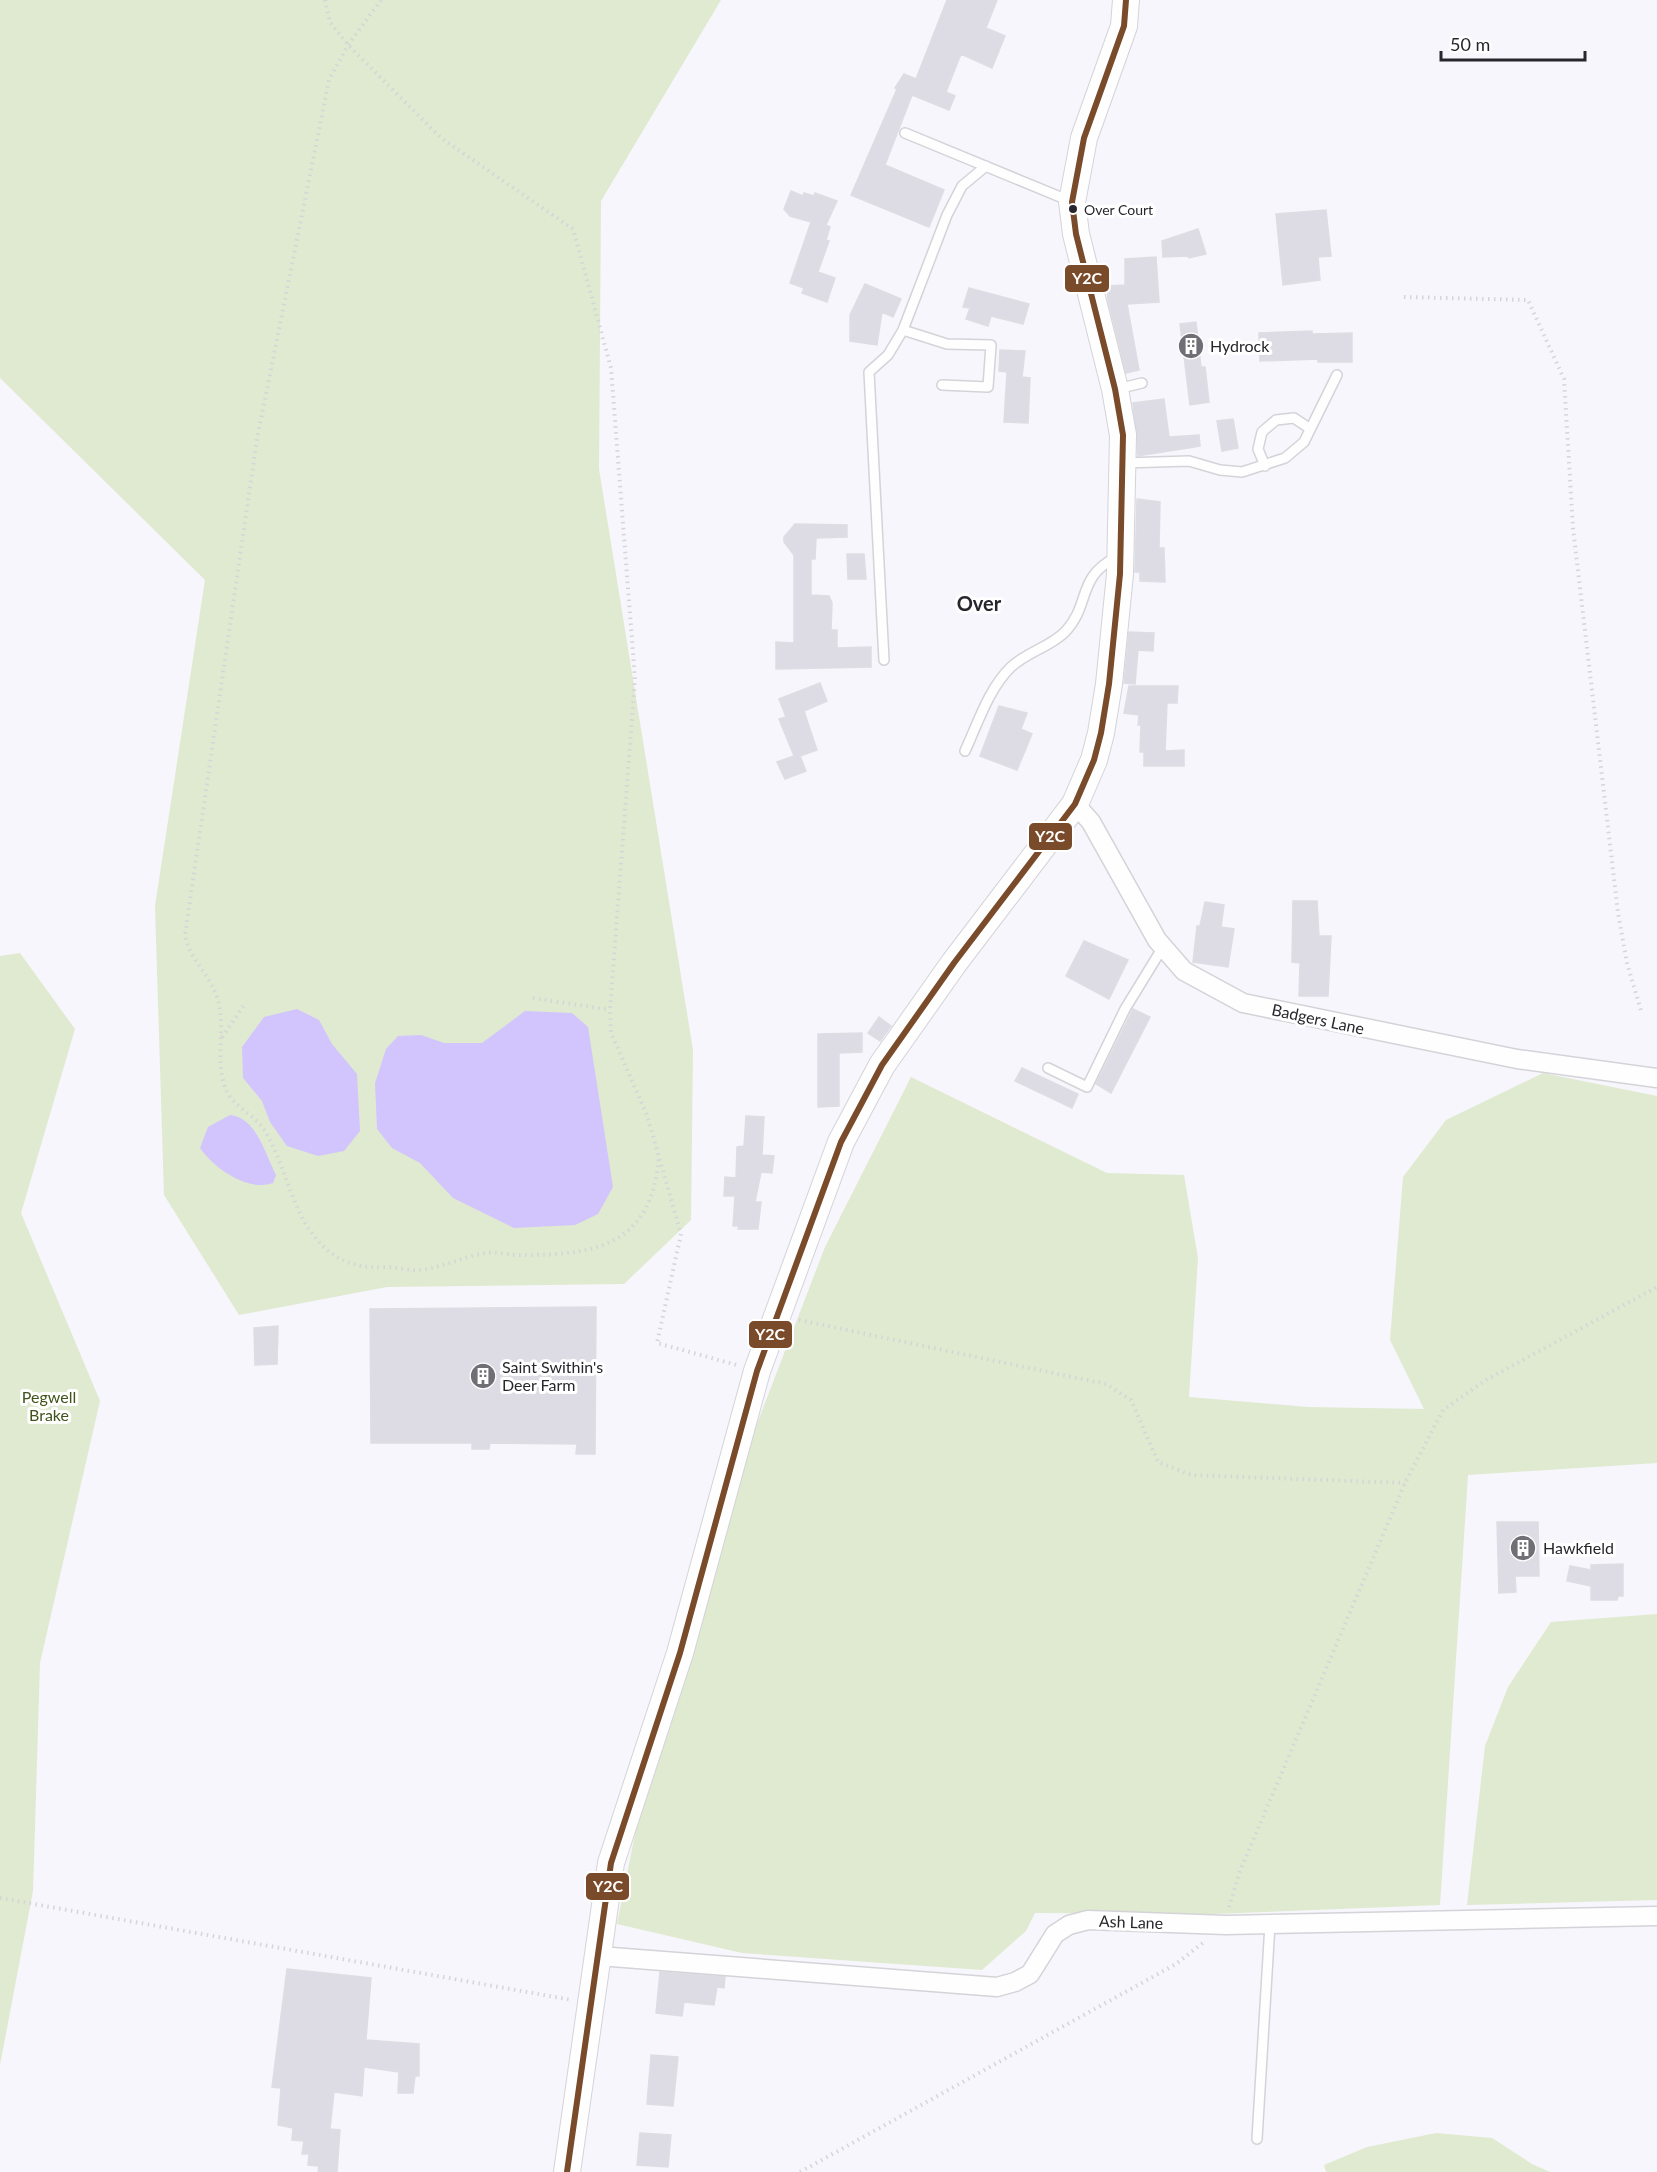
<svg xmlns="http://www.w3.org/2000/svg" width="1657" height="2172" viewBox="0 0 1657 2172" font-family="Lato,sans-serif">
<rect width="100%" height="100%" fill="#f7f6fc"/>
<!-- green -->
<path fill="#dfead0" d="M0,0H721L601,201L599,469L693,1050L691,1220L624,1284L387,1287L239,1315L164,1195L155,906L205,580L0,378Z
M20,953L75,1029L21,1213L100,1401L40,1663L33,1891L0,2065V956Z
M1543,1073L1657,1096V1463L1468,1475L1440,1905L1215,1914L1035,1913L1026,1931L982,1970L742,1953L617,1924L640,1809L745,1455L825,1247L911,1077L1107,1173L1184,1175L1198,1258L1189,1397L1308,1407L1424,1409L1390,1340L1403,1177L1446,1120Z
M1657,1614V1900L1467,1905L1485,1746L1508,1687L1551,1622Z
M1436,2133L1492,2138L1532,2164L1550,2172H1326L1324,2165L1367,2147Z"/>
<!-- water -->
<path fill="#d2c5fd" d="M297,1009L319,1020L332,1044L357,1074L360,1131L344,1151L318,1156L287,1146L270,1122L262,1101L243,1078L242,1047L264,1017Z
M525,1011L572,1013L588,1027L613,1187L598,1214L575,1225L514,1228L453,1198L420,1163L392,1148L377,1129L375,1083L386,1049L398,1036L421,1035L444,1043H482Z
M230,1115C257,1118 265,1154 276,1175L273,1183C247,1192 214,1168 200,1148L208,1127Z"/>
<!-- building -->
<path fill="#dddce4" stroke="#dedde3" stroke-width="1.5" d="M947,0H997L986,28L1005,36L992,68L961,54L946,92L955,96L949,110L912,95L885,165L944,190L929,227L851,195L897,89L895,88L904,74L916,79Z
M791,191L803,196L804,193L814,196L815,193L837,201L826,225L830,227L826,240L829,241L818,272L835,278L827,302L802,293L804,288L790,283L811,222L790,216L784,209Z
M1326,210L1331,256L1318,257L1320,280L1283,285L1276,214Z
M1198,229L1206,254L1189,258L1188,256L1163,257L1162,241Z
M1156,257L1159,302L1127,304L1139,370L1126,373L1108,300L1107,286L1125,285V259Z
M865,284L901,299L893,317L882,312L877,345L850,341V315Z
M969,288L1029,304L1023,324L991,316L988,326L966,319L970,308L963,307Z
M1196,322L1201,367H1205L1209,402L1190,405L1180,324Z
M1312,331V334L1352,333V362H1318V359L1260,361L1259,333Z
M1000,350L1025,351L1022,377L1030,378L1028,423L1004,422L1007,372L999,371Z
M1164,399L1169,437L1199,435L1200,446L1138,456L1133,403Z
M1233,419L1238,448L1222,451L1217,421Z
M1137,499L1160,502L1159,548H1164L1165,582L1140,581V572H1135Z
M795,524L847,525V537L816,538L815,559H811V595L829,596L832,603L831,630H837V648L871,647V667L776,669V642L794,643V555L784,542V537Z
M847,554H864L866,579H848Z
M1129,632L1154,633L1153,651L1138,650L1135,684L1124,683Z
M820,683L827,701L804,711L817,750L800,756L806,771L785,779L777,762L794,756L779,719L786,717L779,699Z
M1129,686H1178L1177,703H1167L1165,751L1184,750V766H1144V752H1140L1141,725H1138L1139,715L1124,713Z
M999,706L1027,713L1021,729L1032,734L1017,770L980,756Z
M1293,901H1317L1319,936H1331L1328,996H1299L1300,963L1292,962Z
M1205,902L1224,905L1221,927L1234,929L1228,967L1193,962L1197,926H1200Z
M1084,941L1128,960L1109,999L1066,976Z
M1133,1009L1150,1017L1111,1093L1096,1084Z
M879,1017L891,1026L880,1041L868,1033Z
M862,1033V1052L839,1053V1106L818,1107V1034Z
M1022,1068L1078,1094L1072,1108L1015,1081Z
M746,1116L764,1117L762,1155L774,1156L772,1173L761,1172L755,1202H761L758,1229H738L739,1226H733L735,1196H724L725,1177L736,1178L737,1147L744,1146Z
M596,1307L595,1454H576L577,1444L490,1443L489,1449H472V1443H371L370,1309Z
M278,1326L277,1364L255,1365L254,1328Z
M1497,1522H1538L1539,1576H1515L1516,1592L1499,1593Z
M1623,1564V1596H1618L1617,1600H1591V1586L1567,1581L1570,1566L1591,1570V1565Z
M287,1969L371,1978L366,2040L419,2044V2076H415L413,2093H398L399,2072L364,2067L362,2096L334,2092L330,2129L340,2130L337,2172H318L319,2166L308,2165L309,2154H302L304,2141L292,2140L293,2128L278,2125L281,2088L272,2087Z
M660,1972L725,1977L724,1988L717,1987L714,2005L684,2002L682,2016L656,2013Z
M651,2055L678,2057L673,2106L647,2104Z
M640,2133L671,2135L668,2167L637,2165Z"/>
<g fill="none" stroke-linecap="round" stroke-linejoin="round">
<!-- lane casing -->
<g stroke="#d4d3d8" stroke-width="12">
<path id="lane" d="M905,133L1070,201
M903,330L947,344L991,345L988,387L942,385
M1117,389L1142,383
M1123,463L1189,461L1220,470L1242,472L1285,458L1304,442L1337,375
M1265,466L1258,449L1262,432L1276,420L1294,418L1309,428
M884,660L869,372L888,355L903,330L947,215L962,186L986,166
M965,751C978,723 989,688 1011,667C1027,652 1050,647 1065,632C1092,603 1075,578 1118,556
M1048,1068L1087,1087L1125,1009L1163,947
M1257,2139L1270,1924"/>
</g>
<!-- street casing -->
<g stroke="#d4d3d8" stroke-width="21">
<path id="street" d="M1075,804L1091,822L1157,940L1184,971L1243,1003L1517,1059L1657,1078
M599,1956L997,1987L1015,1982L1030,1974L1055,1934L1069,1925L1088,1920L1226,1925L1657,1916"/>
</g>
<!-- secondary casing -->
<g stroke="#d4d3d8" stroke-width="28">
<path id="secondary" d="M567,2172L611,1863L680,1653L757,1371L841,1142L882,1065L954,963L1075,804L1094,760L1101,733L1109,684L1120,574L1123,435L1115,389L1076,234L1072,202L1084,138L1124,26L1126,0"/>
</g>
<!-- path -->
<path stroke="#d5d5d7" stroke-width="4" stroke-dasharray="1.5 4.5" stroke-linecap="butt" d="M325,0L330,22L348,45L441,138L573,229L611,368L635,679L610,1010L611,1033L647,1115L681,1234L657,1343L737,1365
M381,0L348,45L329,80L257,439L185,935C189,958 208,973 216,994C227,1023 215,1055 224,1084C230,1107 253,1112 265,1131C289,1171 292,1223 331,1253C349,1266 366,1268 387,1267C396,1267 405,1270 414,1270C438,1270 461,1257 485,1253C497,1251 512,1256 525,1255C601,1255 652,1242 659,1157
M1404,297L1528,300L1564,379L1573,528L1618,913L1627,963L1642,1014
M533,998L610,1010
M222,1037L245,1004
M799,1320L1106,1384L1131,1400L1158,1462L1191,1475L1405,1483
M0,1898L572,2000
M1229,1907L1240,1871L1405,1483L1443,1410L1486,1380L1657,1287
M800,2172L1176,1964L1204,1942"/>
<!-- lane -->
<use href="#lane" stroke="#fefeff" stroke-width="9"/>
<!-- street -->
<use href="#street" stroke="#fefeff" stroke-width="18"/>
<!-- secondary -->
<use href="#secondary" stroke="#fefeff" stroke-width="26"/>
<!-- bus-1 casing -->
<g stroke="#fff" stroke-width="10">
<path id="bus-1" d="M567,2172L611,1863L680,1653L757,1371L841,1142L882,1065L954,963L1075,804L1094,760L1101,733L1109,684L1120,574L1123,435L1115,389L1076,234L1072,202L1084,138L1124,26L1126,0"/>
</g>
<!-- bus-1 -->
<use href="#bus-1" stroke="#7a4b2a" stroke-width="6"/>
</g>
<!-- icons -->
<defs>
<g id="building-disc" transform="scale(1.35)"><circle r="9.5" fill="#706f75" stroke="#fff"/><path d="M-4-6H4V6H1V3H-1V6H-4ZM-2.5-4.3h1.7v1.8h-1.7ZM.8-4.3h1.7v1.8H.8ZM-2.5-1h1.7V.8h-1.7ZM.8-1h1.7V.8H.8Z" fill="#fff"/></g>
</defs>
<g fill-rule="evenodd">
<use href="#building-disc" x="1191" y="346"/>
<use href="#building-disc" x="483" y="1376"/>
<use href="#building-disc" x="1523" y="1548"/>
</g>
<!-- markers -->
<circle fill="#27262c" stroke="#fff" stroke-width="2" cx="1073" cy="209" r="5"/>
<g text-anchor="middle" stroke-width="6" stroke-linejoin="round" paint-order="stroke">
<!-- bus labels -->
<g font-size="14" fill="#27262c" stroke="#fff" text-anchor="start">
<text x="1084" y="215">Over Court</text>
</g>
<!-- poi labels -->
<g font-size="16" fill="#27262c" stroke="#fff" text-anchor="start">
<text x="1210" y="352">Hydrock</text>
<text x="502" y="1373">Saint Swithin's<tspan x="502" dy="18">Deer Farm</tspan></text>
<text x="1543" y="1554">Hawkfield</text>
</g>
<!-- street labels -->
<g font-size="16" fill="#27262c" stroke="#fff">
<text transform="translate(1318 1019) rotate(12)" y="6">Badgers Lane</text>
<text transform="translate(1131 1922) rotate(2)" y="6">Ash Lane</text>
</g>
<!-- park labels -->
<g font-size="16" fill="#41531b" stroke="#fff">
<text x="49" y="1403">Pegwell<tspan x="49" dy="18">Brake</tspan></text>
</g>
<!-- quarter labels -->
<g font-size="20" font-weight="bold" fill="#27262c" stroke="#fff">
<text x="979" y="611">Over</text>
</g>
</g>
<g stroke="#fff" stroke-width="2">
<rect x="1064" y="264" width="46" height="29" rx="6" fill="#7a4b2a"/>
<rect x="1028" y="822" width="45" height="29" rx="6" fill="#7a4b2a"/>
<rect x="748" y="1320" width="45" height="29" rx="6" fill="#7a4b2a"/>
<rect x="585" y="1872" width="45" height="29" rx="6" fill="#7a4b2a"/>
</g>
<g font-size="16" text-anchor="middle" font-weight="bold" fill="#fff">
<text x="1087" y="284">Y2C</text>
<text x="1050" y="842">Y2C</text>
<text x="770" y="1340">Y2C</text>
<text x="608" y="1892">Y2C</text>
</g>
<!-- scale -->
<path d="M1441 51v9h144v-9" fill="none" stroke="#27262c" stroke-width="3"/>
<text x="1450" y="51" font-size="18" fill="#27262c" stroke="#ffffff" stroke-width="4.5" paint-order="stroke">50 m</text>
</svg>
